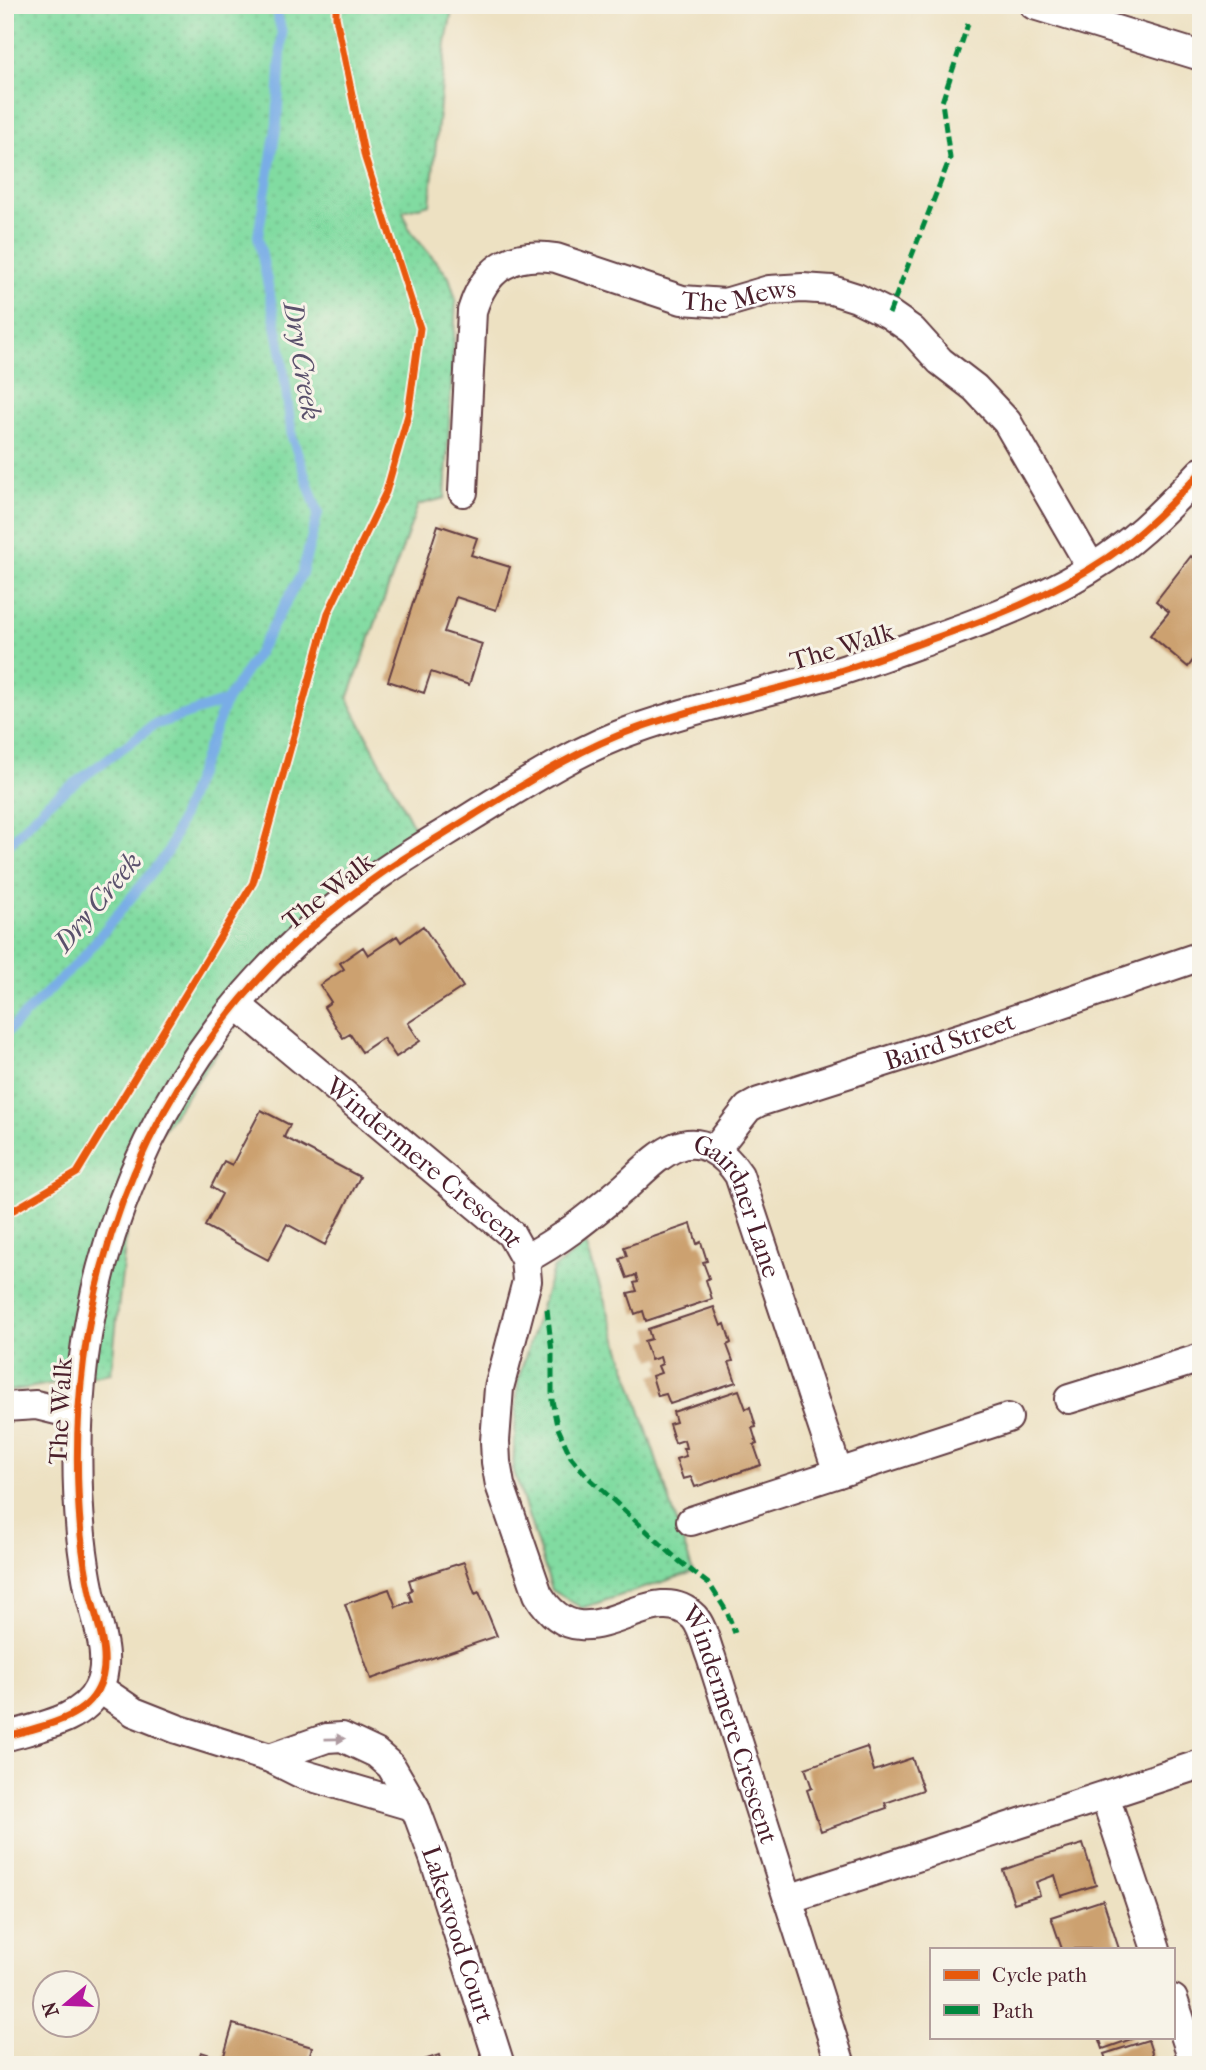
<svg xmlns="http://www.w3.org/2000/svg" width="1206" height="2070" viewBox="0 0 1206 2070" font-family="'IM FELL French Canon',serif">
<defs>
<pattern id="park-dots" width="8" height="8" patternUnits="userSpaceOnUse" patternTransform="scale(1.75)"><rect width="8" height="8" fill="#81dba1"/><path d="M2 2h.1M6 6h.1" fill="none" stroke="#71bc8b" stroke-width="1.8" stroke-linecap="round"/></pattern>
</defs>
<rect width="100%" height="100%" fill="#f7f3e8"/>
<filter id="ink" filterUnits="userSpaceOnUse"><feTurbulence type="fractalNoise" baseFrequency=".0143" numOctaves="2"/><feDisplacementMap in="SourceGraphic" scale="14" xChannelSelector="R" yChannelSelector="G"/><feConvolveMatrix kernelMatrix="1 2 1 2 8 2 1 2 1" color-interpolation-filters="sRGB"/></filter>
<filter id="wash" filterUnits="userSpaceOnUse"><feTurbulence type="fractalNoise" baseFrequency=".00686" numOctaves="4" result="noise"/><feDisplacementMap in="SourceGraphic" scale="28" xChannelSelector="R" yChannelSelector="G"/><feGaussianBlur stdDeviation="1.57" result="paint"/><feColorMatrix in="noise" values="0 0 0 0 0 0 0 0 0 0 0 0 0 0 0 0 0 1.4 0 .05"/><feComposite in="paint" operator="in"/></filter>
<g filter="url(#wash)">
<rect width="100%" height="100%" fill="#ede1c2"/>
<!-- park -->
<path fill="url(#park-dots)" stroke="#667d66" stroke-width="2" d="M5,5H453L446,43L430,204L403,211L410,231L449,277L456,300L445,498L418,505L348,699L424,847L289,949L133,1173L111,1373L5,1392Z
M586,1244L693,1572L582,1608L552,1590L513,1468L518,1380L553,1269Z"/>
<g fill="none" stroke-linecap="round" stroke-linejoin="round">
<!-- stream -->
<path stroke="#79ade6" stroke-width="10" d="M5,848L49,802L154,725L226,701
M5,1034L83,957L168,852L226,701L258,653L302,573L318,513L292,437L281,350L258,236L277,123L282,33L275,5"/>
</g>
<g id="blocks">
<!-- building -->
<path fill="#cca16f" d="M438,525L477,538L471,555L510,567L496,610L456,597L444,632L482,644L469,685L431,672L424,693L388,681Z
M1191,556L1194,559L1196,556L1201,560V658L1197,655L1188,667L1150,635L1169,612L1156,601Z
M423,926L463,987L408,1023L420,1041L396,1057L383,1038L362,1052L350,1034L343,1038L324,1007L331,1002L320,985L344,969L340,963L363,947L368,955L397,936L401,942Z
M261,1110L290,1125L284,1137L360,1177L325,1245L287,1224L268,1260L205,1226L222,1194L211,1187L224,1161L232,1165Z
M691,1224L697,1244L701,1242L707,1261L703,1262L709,1278L706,1280L712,1299L646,1321L643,1311L635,1314L628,1293L637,1291L634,1283L638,1282L636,1275L627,1278L620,1259L627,1256L624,1247Z
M714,1307L721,1326L725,1324L731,1343L727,1345L733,1361L729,1362L736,1382L670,1404L666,1394L658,1396L652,1376L661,1373L658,1366L662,1364L660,1357L651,1360L644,1341L651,1339L648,1329Z
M739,1390L746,1409L750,1407L756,1427L752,1428L757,1444L754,1445L761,1465L695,1487L691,1477L683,1479L676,1459L686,1456L683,1448H686L684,1440L675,1443L669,1424L676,1422L673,1412Z
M464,1562L475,1594L479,1592L497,1636L371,1679L345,1604L389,1589L396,1607L412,1601L408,1592L412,1590L409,1580Z
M867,1747L874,1771L912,1758L923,1790L885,1803L887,1808L821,1831L807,1790L812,1788L805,1768Z
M1083,1844L1096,1885L1061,1896L1055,1875L1036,1882L1040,1895L1014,1903L1003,1870L1026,1862L1025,1861Z
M1103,1900L1119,1949H1062L1051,1917Z
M233,2024L312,2047L307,2065L197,2064L201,2052L223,2059Z
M1099,2037H1137L1103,2049Z
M1148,2040L1156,2065H1108L1104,2054Z
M439,2055L442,2065H412V2064Z"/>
</g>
</g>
<g filter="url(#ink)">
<use href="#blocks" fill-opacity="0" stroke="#623c42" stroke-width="2"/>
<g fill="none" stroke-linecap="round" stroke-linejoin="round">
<!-- minor casing -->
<g stroke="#623c42" stroke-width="32">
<g id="minor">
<path d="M1034,5L1201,56"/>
<path id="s1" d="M463,492L472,311C485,268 512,251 556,258L682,300L725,303L769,290L803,288L832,290L857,298L889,314L912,330L940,361L975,388L1007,422L1091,567"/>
<path id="s2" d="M237,1005L511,1234L525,1259L527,1281L499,1388L495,1441L496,1462L500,1485L538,1594C585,1673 650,1572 694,1617C703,1627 706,1645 711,1657L841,2065"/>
<path id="s3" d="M715,1150L748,1108L759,1102L972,1034L1201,956"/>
<path id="s4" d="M525,1259C565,1238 591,1215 625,1187C640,1174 657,1155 676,1147C702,1136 726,1155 739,1175L838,1473"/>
<path d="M1069,1399L1201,1358"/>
<path d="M5,1407L36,1405L77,1415"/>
<path d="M691,1521L1008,1418"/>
<path d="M99,1688L134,1712L177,1729L270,1758L302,1774L415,1807"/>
<path d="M5,1737C36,1727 83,1721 98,1689C113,1660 97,1623 90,1593C86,1574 83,1554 81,1535C64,1351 107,1175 219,1027C264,967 321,915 382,873C412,852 444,834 474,815C526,783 580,748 638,728C700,706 764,693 827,675C861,665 896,652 929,640C992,618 1052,595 1107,558C1142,534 1172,503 1201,472"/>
<path id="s5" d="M270,1758L327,1738L342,1737L376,1753L391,1766L415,1807L434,1858L500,2065"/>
<path d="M1105,1796L1156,1949"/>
<path d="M788,1899L1201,1764"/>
<path d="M1173,1999L1195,2065"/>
</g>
</g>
<!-- minor -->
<use href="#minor" stroke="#fff" stroke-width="28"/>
<!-- quiet -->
<path stroke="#00873e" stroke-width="5" stroke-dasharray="10 5" stroke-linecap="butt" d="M889,314L950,158L942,102L968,24
M547,1309L552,1352V1400L557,1426L571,1457L588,1477L679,1561L710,1585L727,1612L735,1633"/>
<!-- cycleway casing -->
<g stroke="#f7f3e8" stroke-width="11">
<path id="cycleway" d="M5,1215L77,1173L253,883L328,613L386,492L408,415L420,328L365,158L336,17V5
M5,1737C36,1727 83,1721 98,1689C113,1660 97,1623 90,1593C86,1574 83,1554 81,1535C64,1351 107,1175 219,1027C264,967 321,915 382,873C412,852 444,834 474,815C526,783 580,748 638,728C700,706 764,693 827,675C861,665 896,652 929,640C992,618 1052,595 1107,558C1142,534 1172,503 1201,472"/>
</g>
<!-- cycleway -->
<use href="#cycleway" stroke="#e8590c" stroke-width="7"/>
</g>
<!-- one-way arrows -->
<defs><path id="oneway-solid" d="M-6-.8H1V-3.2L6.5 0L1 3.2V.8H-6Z" transform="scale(1.75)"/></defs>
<use fill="#ae9aa0" href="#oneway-solid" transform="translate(335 1739) rotate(-1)"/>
</g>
<g text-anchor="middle" stroke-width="6" stroke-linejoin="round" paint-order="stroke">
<!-- street labels -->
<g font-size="26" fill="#4a1f2b" stroke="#f7f3e8">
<text dy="9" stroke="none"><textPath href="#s1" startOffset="483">The Mews</textPath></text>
<text transform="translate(842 646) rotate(-17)" y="9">The Walk</text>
<text transform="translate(328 891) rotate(-38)" y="9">The Walk</text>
<text dy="9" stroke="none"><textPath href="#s3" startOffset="266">Baird Street</textPath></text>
<text dy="9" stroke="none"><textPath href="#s2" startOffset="245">Windermere Crescent</textPath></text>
<text dy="9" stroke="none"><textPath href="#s4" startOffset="289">Gairdner Lane</textPath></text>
<text transform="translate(60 1411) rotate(-87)" y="9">The Walk</text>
<text dy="9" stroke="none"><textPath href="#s2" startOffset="1020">Windermere Crescent</textPath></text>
<text dy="9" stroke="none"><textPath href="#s5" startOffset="315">Lakewood Court</textPath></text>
</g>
<!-- water labels -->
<g font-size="28" font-style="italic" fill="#5a516c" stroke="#f7f3e8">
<text transform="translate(303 361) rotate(81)" y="10">Dry Creek</text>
<text transform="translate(97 901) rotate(-50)" y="10">Dry Creek</text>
</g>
</g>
<!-- margin -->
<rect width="1206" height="2070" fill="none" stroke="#f7f3e8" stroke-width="28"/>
<!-- legend -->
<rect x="930" y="1948" width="245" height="91" fill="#f7f3e8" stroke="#b29e9c" stroke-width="2"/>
<rect x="944" y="1970" width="35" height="10" fill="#e8590c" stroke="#b29e9c" stroke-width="2"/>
<text x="992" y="1982" font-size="21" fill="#4a1f2b">Cycle path</text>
<rect x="944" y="2005" width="35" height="10" fill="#00873e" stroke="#b29e9c" stroke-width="2"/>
<text x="992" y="2018" font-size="21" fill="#4a1f2b">Path</text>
<!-- north arrow -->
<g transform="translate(66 2004) rotate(251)"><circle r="33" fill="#f7f3e8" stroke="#b29e9c" stroke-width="2"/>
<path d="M0-5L12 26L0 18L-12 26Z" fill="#b5179e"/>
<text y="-10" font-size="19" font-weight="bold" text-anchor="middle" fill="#4a1f2b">N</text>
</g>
</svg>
